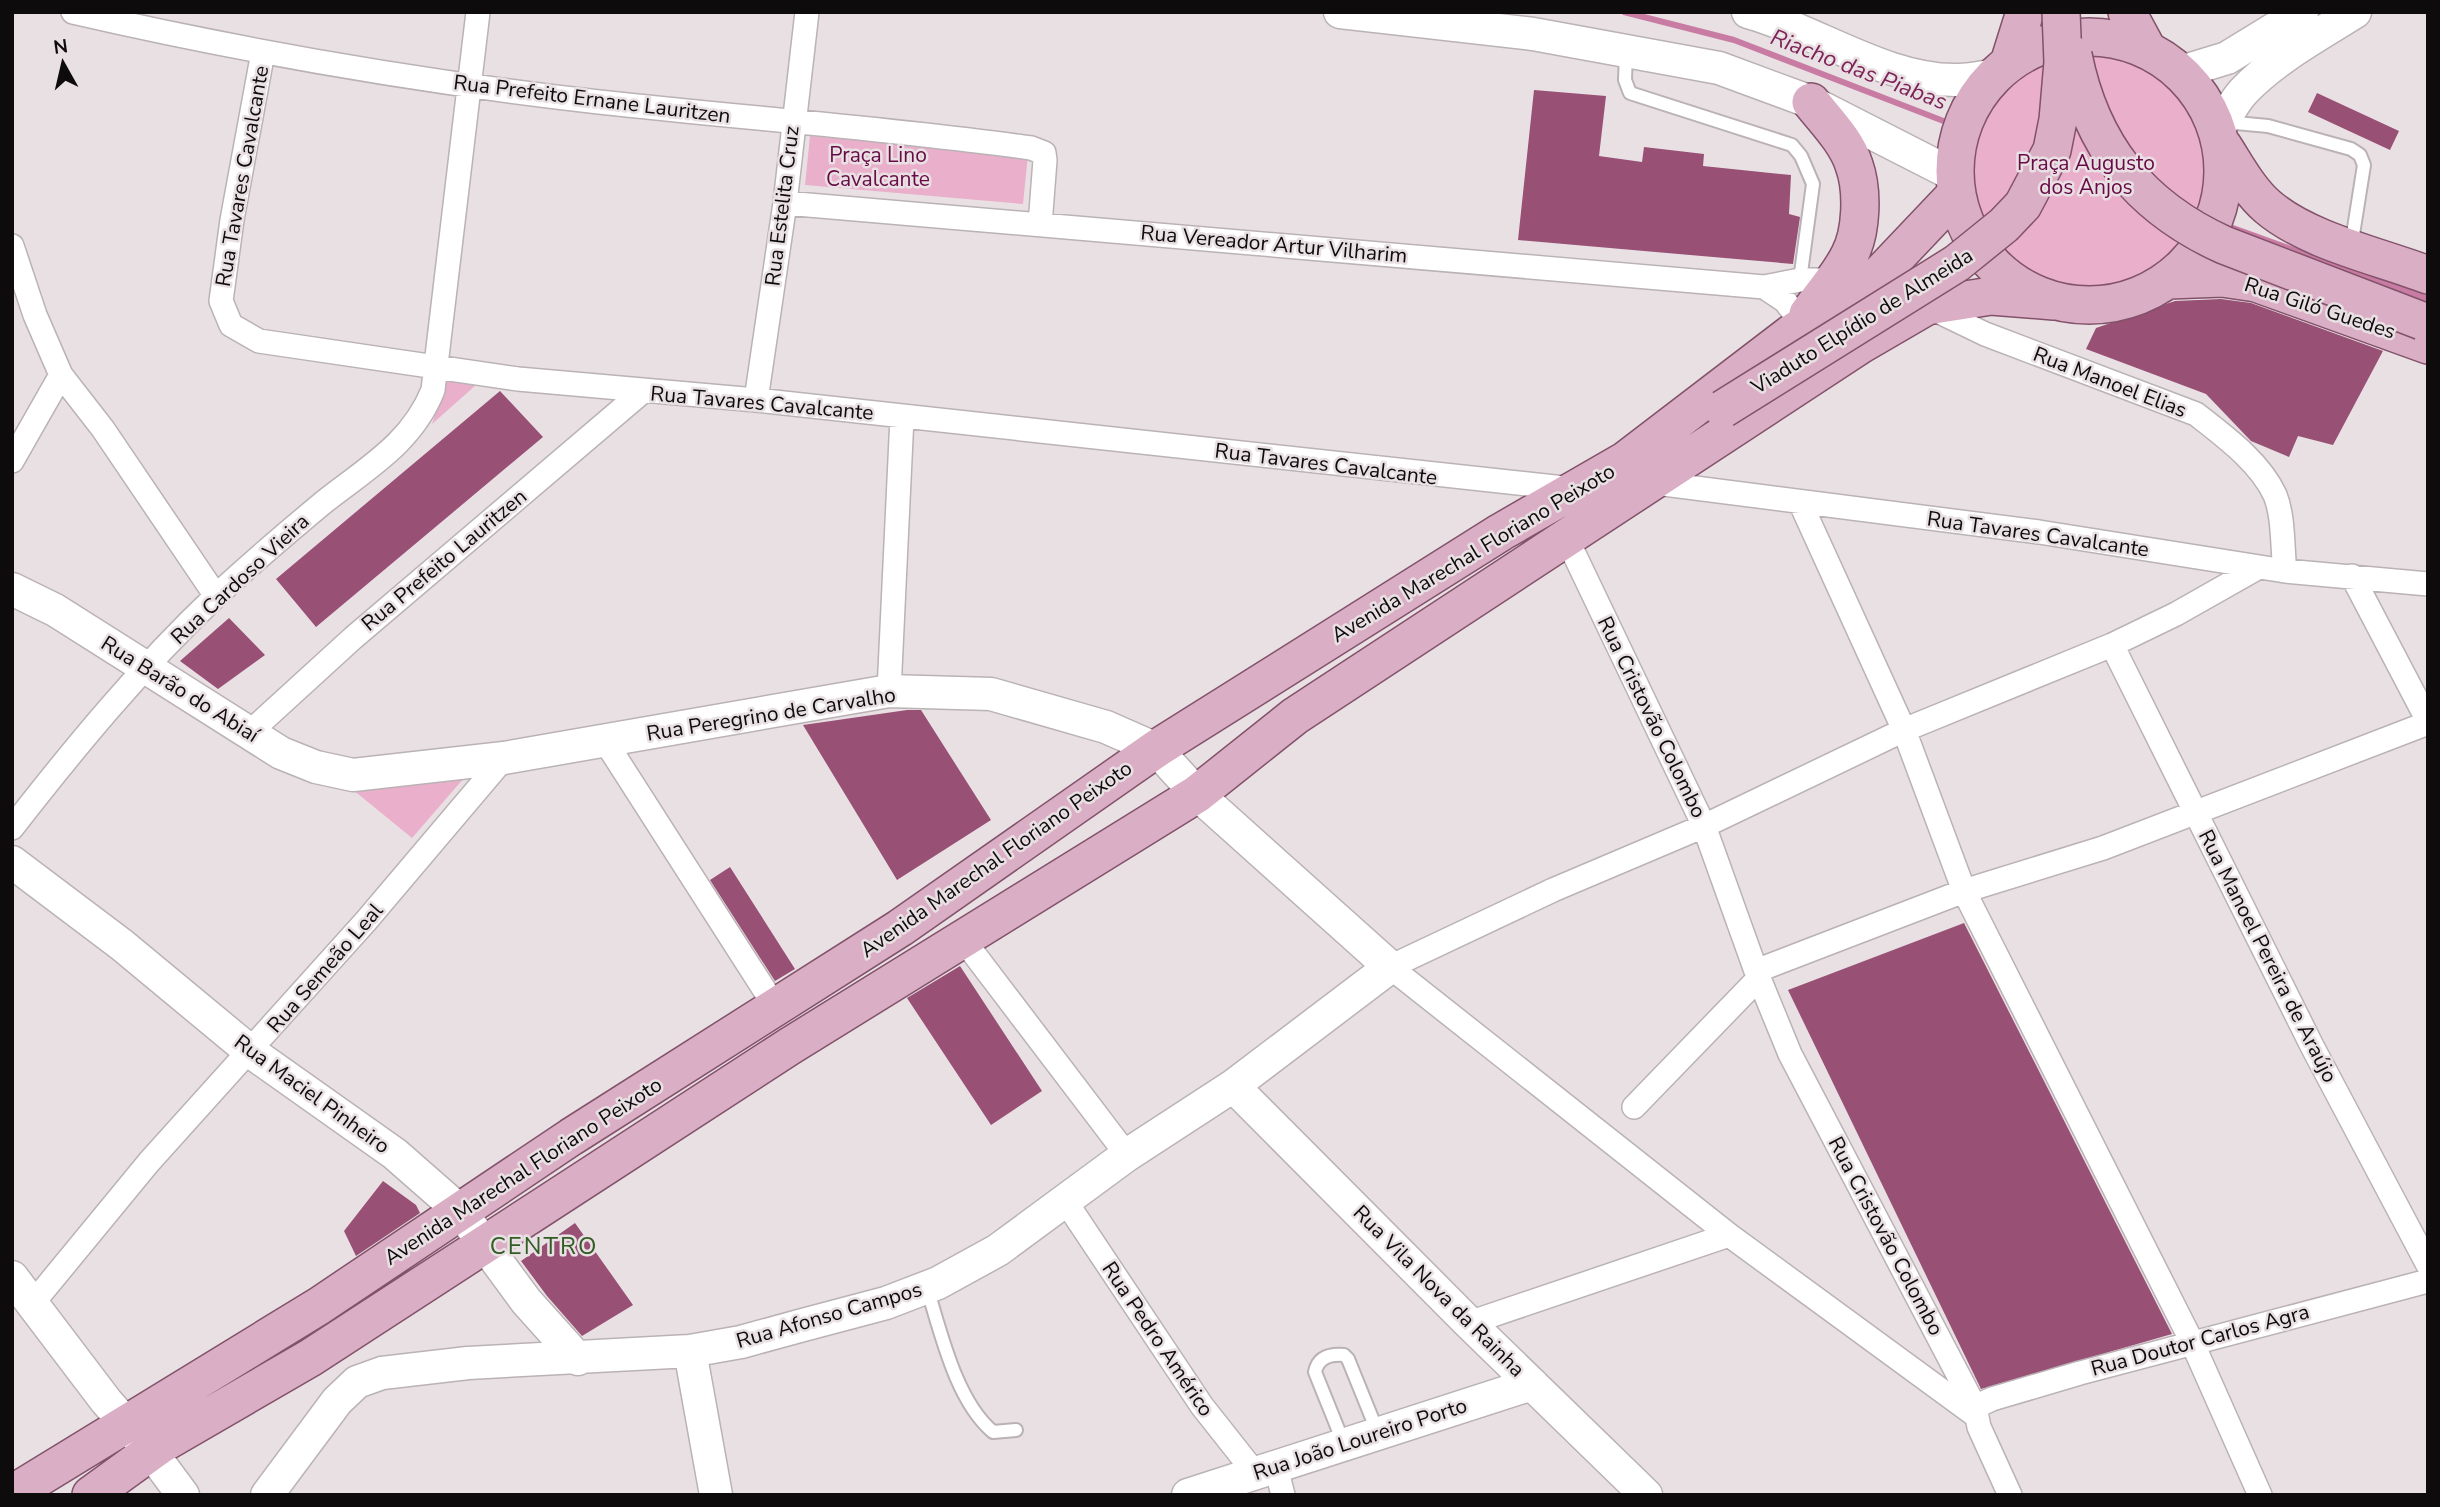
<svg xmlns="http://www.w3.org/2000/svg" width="2440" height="1507" viewBox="0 0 2440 1507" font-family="'Nunito Sans',sans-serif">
<rect width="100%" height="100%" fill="#e9e0e4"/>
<!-- green -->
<path fill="#e9afcb" d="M1964 175a122 122 0 1 1 244 0a122 122 0 1 1-244 0Z
M810,136L1028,155L1023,204L805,185Z
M446,381L476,385L432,424Z
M464,778L412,838L352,789Z"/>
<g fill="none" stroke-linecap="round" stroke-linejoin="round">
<!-- stream -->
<path stroke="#c97ca3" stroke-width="6" d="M1624,12L1734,40L1959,127
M2222,224L2428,299"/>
</g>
<!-- building -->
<path fill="#985075" d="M1534,90L1606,96L1599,156L1642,162L1644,147L1704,154L1703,166L1791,175L1789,214L1800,217L1793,264L1518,240Z
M2317,93L2399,131L2390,150L2308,112Z
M2221,299L2251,303L2383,351L2333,445L2298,436L2289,457L2251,441L2206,394L2086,349L2096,328L2175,301Z
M500,391L543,437L316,627L276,579Z
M229,618L265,655L218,689L180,661Z
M907,710H921L991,820L897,880L803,725Z
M730,867L795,969L775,981L710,880Z
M1964,923L2172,1334L1981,1389L1788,990Z
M960,966L1042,1091L991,1125L907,998Z
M383,1181L416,1205L420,1213L356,1256L344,1231Z
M575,1223L633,1305L582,1336L547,1296L521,1261Z"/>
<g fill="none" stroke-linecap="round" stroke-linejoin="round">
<!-- lane casing -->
<g stroke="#bab2b5" stroke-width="16">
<path id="lane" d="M1626,52L1625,80L1630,93L1792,145L1801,156L1813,184L1800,280
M2225,122L2268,126L2351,149L2360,155L2364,165L2351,247
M927,1288C941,1333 956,1401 993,1432L1016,1430
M1344,1444L1315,1372C1318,1357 1330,1354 1344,1355L1348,1359L1378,1433"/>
</g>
<!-- street casing -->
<g stroke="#bab2b5" stroke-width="26">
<path id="street" d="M73,12C247,52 422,82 599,102C743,118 887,128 1031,148L1044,153L1045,160L1040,225
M263,52L232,220L221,301L231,325L259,341L518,379L756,400L1573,489
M785,203L1764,287L1800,280H1833
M12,246L35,315L61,375L103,429L216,596
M1764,287L1785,301L1802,323
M1927,306L1985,334L2196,414C2224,436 2260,462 2275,495C2284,517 2282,547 2285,571
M756,400L785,203L807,12
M12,461L61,375
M1648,482L2039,532L2285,571L2428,584
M1800,502L1904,730L1964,891L2192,1342L2260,1495
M1566,537L1704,826L1756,971L1790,1054L1975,1407L1979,1427L2010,1495
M2352,576L2428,721
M2112,645L2312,1046L2428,1265
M889,691L902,417
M249,733L353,638L642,392
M605,741L776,1008
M12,828C75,747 141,667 216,596C250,564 288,532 324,502C367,468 412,443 433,390L478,12
M962,938L1127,1155
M1756,971L1964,891L2103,848L2428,723
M1634,1107L1759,978
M1066,1202L1202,1406L1255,1473
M33,1303L149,1162L366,921L504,758
M1469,1323L1729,1235
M1975,1407L1992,1399L2080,1373L2428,1281
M1975,1415L1729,1235L1390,967L1553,890L1704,826L1904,730L2112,645L2176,614L2259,567
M1276,1467L1283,1495"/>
</g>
<!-- secondary casing -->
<g stroke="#bab2b5" stroke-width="35">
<path id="secondary" d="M1340,12L1533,34L1719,68L1811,102L1954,175
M1748,12C1815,30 1887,82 1958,80C1970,80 1983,77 1995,75
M2181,72L2227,58L2302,12
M2218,128C2227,117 2233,103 2243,92C2274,59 2317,36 2355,12
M12,589L55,610L281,753L316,767L353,775L504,758L889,691L991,694L1106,727L1156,749L1197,794L1390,967L1233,1086L1127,1155L998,1250L938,1283L886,1303L803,1325L741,1342L690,1351L468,1363L382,1373L357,1382L337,1401L267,1495
M12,862L122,945L251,1052L395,1154L460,1211L526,1301L578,1359
M1233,1086L1469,1323L1646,1495
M12,1277L106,1401L151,1452L183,1495
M690,1351L716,1495
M1188,1495L1532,1384"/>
</g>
<!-- primary casing -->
<g stroke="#82526a" stroke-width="40">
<path id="primary" d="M2127,12L2147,49
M1955 171a134 134 0 1 1 268 0a134 134 0 1 1-268 0Z
M2009,63L2025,12
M2223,146C2236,166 2249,191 2268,207C2308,241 2378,256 2428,275
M2169,280L2222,278L2256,283L2428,345
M1808,314C1822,295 1839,276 1849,256C1862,232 1863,190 1854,165C1847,142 1826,121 1811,102
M12,1494L319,1306L571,1137L900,928L1156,749L1501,532L1626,460L1792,333L1881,273L1956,194
M91,1495L160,1445L310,1358L790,1046L1197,794L1295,716L1860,345L1927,306L1991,296L2054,301"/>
</g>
<!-- lane -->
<use href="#lane" stroke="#fff" stroke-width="12"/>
<!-- street -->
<use href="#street" stroke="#fff" stroke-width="23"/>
<!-- secondary -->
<use href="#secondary" stroke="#fff" stroke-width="32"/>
<!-- primary -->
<use href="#primary" stroke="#daaec4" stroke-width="37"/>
<!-- primary-bridge casing -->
<g stroke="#82526a" stroke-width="40" stroke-linecap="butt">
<path id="primary-bridge" d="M2073,55C2091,146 2140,207 2224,245L2422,321
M1723,409L1957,263L2004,225L2023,205L2052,150L2058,120L2063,62L2061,12"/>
</g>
<!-- primary-bridge -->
<use href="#primary-bridge" stroke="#daaec4" stroke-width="37"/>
</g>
<g text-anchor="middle" stroke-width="5" stroke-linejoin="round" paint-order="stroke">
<!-- street labels -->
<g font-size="21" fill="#0e0b0c" stroke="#e9e0e4">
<text transform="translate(592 99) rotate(7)" y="7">Rua Prefeito Ernane Lauritzen</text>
<text transform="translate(242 176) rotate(-80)" y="7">Rua Tavares Cavalcante</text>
<text transform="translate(782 206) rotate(-83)" y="7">Rua Estelita Cruz</text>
<text transform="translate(1274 244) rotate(5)" y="7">Rua Vereador Artur Vilharim</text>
<text transform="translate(2320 308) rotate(18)" y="7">Rua Giló Guedes</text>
<text transform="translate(1862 321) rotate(-32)" y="7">Viaduto Elpídio de Almeida</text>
<text transform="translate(2110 382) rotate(21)" y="7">Rua Manoel Elias</text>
<text transform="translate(762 403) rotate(5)" y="7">Rua Tavares Cavalcante</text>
<text transform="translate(1326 464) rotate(7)" y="7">Rua Tavares Cavalcante</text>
<text transform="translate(2038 534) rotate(8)" y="7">Rua Tavares Cavalcante</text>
<text transform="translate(1473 553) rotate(-31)" y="7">Avenida Marechal Floriano Peixoto</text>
<text transform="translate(444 560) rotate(-40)" y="7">Rua Prefeito Lauritzen</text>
<text transform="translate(240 579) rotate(-43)" y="7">Rua Cardoso Vieira</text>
<text transform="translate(180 689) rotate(32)" y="7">Rua Barão do Abiaí</text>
<text transform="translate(771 714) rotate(-9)" y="7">Rua Peregrino de Carvalho</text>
<text transform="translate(1652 717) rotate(64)" y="7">Rua Cristovão Colombo</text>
<text transform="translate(996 859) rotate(-35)" y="7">Avenida Marechal Floriano Peixoto</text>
<text transform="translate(2268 956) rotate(63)" y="7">Rua Manoel Pereira de Araújo</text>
<text transform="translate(325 968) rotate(-49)" y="7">Rua Semeão Leal</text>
<text transform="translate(312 1094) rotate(36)" y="7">Rua Maciel Pinheiro</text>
<text transform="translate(523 1171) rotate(-33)" y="7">Avenida Marechal Floriano Peixoto</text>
<text transform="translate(1886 1236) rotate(62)" y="7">Rua Cristovão Colombo</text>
<text transform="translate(1439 1291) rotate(45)" y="7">Rua Vila Nova da Rainha</text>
<text transform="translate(829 1315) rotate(-16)" y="7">Rua Afonso Campos</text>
<text transform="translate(1158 1339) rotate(56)" y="7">Rua Pedro Américo</text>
<text transform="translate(2200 1340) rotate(-15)" y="7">Rua Doutor Carlos Agra</text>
<text transform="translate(1360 1439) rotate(-18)" y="7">Rua João Loureiro Porto</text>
</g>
<!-- park labels -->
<g font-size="21" fill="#680a45" stroke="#e9e0e4">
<text x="878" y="162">Praça Lino<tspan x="878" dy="24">Cavalcante</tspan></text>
<text x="2086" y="170">Praça Augusto<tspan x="2086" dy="24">dos Anjos</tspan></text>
</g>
<!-- water labels -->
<g font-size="23" font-style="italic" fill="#7e2458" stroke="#e9e0e4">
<text transform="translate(1859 69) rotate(21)" y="8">Riacho das Piabas</text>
</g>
<!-- quarter labels -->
<g font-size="24" letter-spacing="2" fill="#315c23" stroke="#e9e0e4">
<text x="544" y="1254">CENTRO</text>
</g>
</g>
<!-- border -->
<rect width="2440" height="1507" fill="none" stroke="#0e0b0c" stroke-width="28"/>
<!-- north arrow -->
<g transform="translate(63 63) rotate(352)" stroke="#e9e0e4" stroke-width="5" paint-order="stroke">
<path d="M0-5L12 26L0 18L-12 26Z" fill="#0e0b0c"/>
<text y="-10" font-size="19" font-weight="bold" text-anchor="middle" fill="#0e0b0c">N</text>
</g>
</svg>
